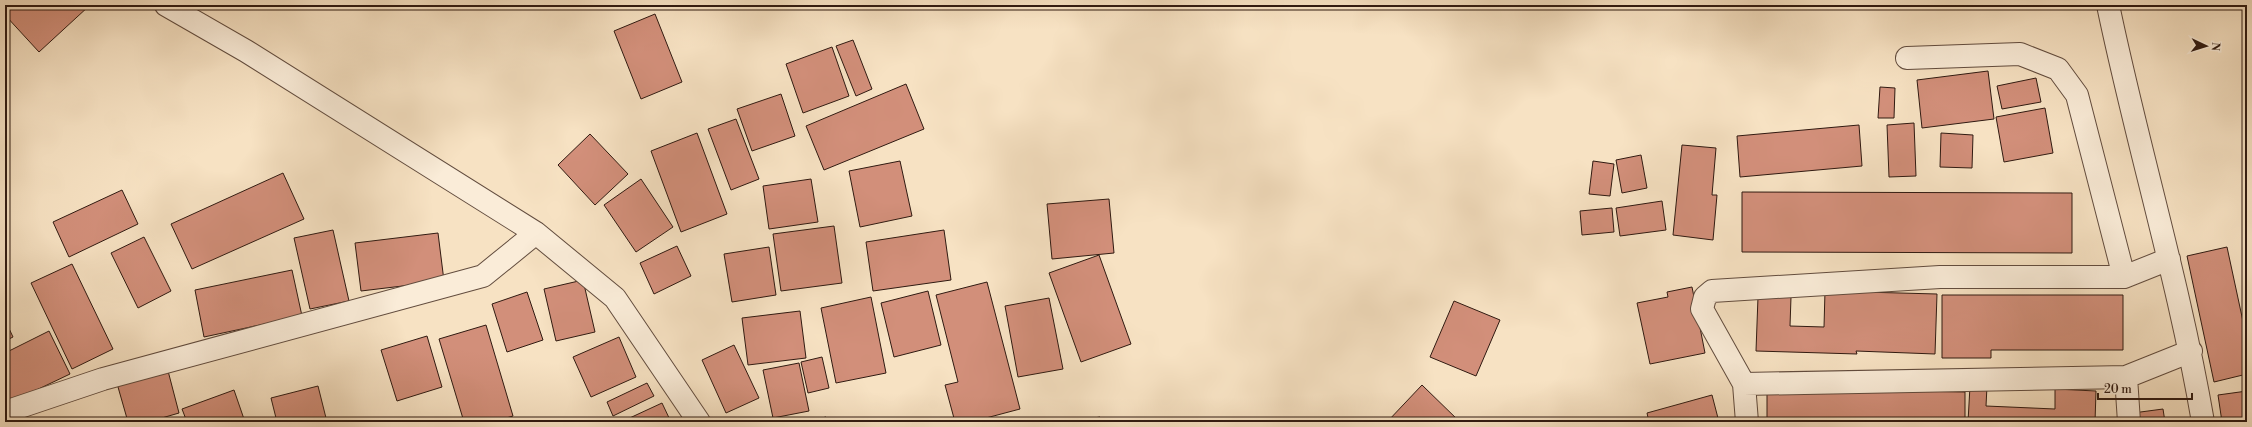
<svg xmlns="http://www.w3.org/2000/svg" width="2252" height="427" viewBox="0 0 2252 427" font-family="'Libre Bodoni',serif">
<rect width="100%" height="100%" fill="#f7e2c3"/>
<filter id="stains"><feTurbulence type="fractalNoise" baseFrequency=".005" numOctaves="4"/><feColorMatrix values="0 0 0 0 .2 0 0 0 0 .09 0 0 0 0 .02 0 0 0 .5 -.17"/></filter>
<radialGradient id="worn" r=".72"><stop offset=".6" stop-color="#630" stop-opacity="0"/><stop offset="1" stop-color="#630" stop-opacity=".3"/></radialGradient>
<!-- building -->
<path fill="#d28f7a" stroke="#301a11" d="M14,5H89V6L39,52L5,15Z
M655,14L682,82L641,99L614,31Z
M853,40L872,89L856,96L836,46Z
M832,47L849,96L803,113L786,64Z
M1988,71L1994,119L1922,128L1917,80Z
M2036,78L2041,102L2002,109L1997,86Z
M906,84L924,129L824,170L806,126Z
M1880,87L1895,88L1894,118H1878Z
M781,94L795,136L752,151L737,109Z
M2045,108L2053,153L2004,162L1996,117Z
M736,119L759,179L731,190L708,129Z
M1914,123L1916,176L1889,177L1887,125Z
M1859,125L1862,166L1740,177L1737,136Z
M697,133L727,214L681,232L651,151Z
M1941,133L1973,135L1972,168L1940,167Z
M590,134L628,174L595,205L558,165Z
M1682,145L1716,148L1712,195H1717L1713,240L1673,235Z
M1641,155L1647,188L1622,193L1616,160Z
M900,161L912,216L860,227L849,171Z
M1593,161L1614,164L1610,196L1589,194Z
M283,173L304,219L192,269L171,224Z
M641,179L673,227L636,252L604,205Z
M811,179L818,222L769,229L763,186Z
M122,190L138,224L69,257L53,222Z
M1742,192L2072,193V253L1742,252Z
M1109,199L1114,253L1052,259L1047,204Z
M1662,201L1666,230L1620,236L1616,208Z
M1612,208L1614,232L1582,235L1580,211Z
M834,226L842,283L781,291L773,234Z
M333,230L349,301L310,309L294,238Z
M944,230L951,280L873,291L866,242Z
M438,233L444,281L361,291L355,243Z
M144,237L171,291L138,308L111,253Z
M677,246L691,276L654,294L640,263Z
M769,247L776,295L732,302L724,254Z
M2227,247L2247,340V374L2214,382L2187,256Z
M1099,255L1131,344L1081,362L1049,273Z
M72,264L113,349L72,369L31,283Z
M292,270L302,316L204,337L195,290Z
M583,280L595,332L556,341L544,289Z
M987,282L1020,409L971,422H955L945,385L958,382L936,295Z
M1692,287L1705,353L1650,364L1637,303L1668,297L1667,292Z
M928,291L941,345L894,357L881,303Z
M1825,291L1937,294L1935,354L1856,351L1857,354L1756,351L1758,297H1791L1790,326L1824,327Z
M527,292L543,340L507,352L492,304Z
M1942,295H2123V350H1991V358H1942Z
M871,297L886,373L836,383L821,308Z
M1049,298L1063,369L1018,377L1005,306Z
M1454,301L1500,320L1476,376L1430,357Z
M800,311L806,358L748,365L742,318Z
M5,320L13,337L5,341Z
M486,325L513,416L493,422H464L439,339Z
M49,331L70,374L5,405V353Z
M427,336L442,387L397,401L381,350Z
M619,337L636,377L591,397L573,357Z
M734,345L759,398L726,413L702,360Z
M822,357L829,388L808,393L801,362Z
M799,363L809,411L773,418L763,370Z
M167,367L179,413L148,422H128L116,380Z
M647,383L654,396L613,416L607,402Z
M1422,385L1460,422H1387Z
M318,386L327,422H277L271,398Z
M1970,386H1987L1986,406L2055,409V389L2096,391L2095,422H1968Z
M1767,388L1965,392V422H1767Z
M234,390L245,422H187L182,409Z
M2247,391V422H2222L2218,395Z
M1712,395L1719,422H1649L1647,413Z
M662,403L671,422H621Z
M2163,409L2165,422H2134L2133,413Z
M826,417L827,422H802Z
M1100,417L1101,422H1070Z
M1062,419V422H1043Z"/>
<g fill="none" stroke-linecap="round" stroke-linejoin="round">
<!-- minor casing -->
<g stroke="#624c3e" stroke-width="24">
<path id="minor" d="M166,5L246,51L536,233L615,298L699,422
M2108,5C2137,145 2179,281 2203,422
M1907,58L2020,54L2058,69L2077,95L2124,277
M2126,377L2129,422
M1744,384L2126,377L2191,351
M5,412L103,379L483,276L536,233
M1747,422L1744,384L1702,309L1705,297L1712,291L1940,277H2124L2169,259"/>
</g>
<!-- minor -->
<use href="#minor" stroke="#faecd8" stroke-width="22"/>
</g>
<!-- margin -->
<rect width="2252" height="427" fill="none" stroke="#f7e2c3" stroke-width="20"/>
<rect x="6" y="6" width="2240" height="415" fill="none" stroke="#301a11" stroke-width="2"/>
<rect x="10" y="10" width="2232" height="407" fill="none" stroke="#301a11"/>
<!-- north arrow -->
<g transform="translate(2206 46) rotate(94)" stroke="#faecd8" stroke-width="3" paint-order="stroke">
<path d="M0-3L7 15L0 10L-7 15Z" fill="#301a11"/>
<text y="-6" font-size="11" font-weight="bold" text-anchor="middle" fill="#301a11">N</text>
</g>
<!-- scale -->
<path d="M2098 393v6h94v-6" fill="none" stroke="#301a11" stroke-width="2"/>
<text x="2104" y="393" font-size="12" fill="#301a11" stroke="#faecd8" stroke-width="3" paint-order="stroke">20 m</text>
<rect width="100%" height="100%" filter="url(#stains)"/>
<rect width="100%" height="100%" fill="url(#worn)"/>
</svg>
